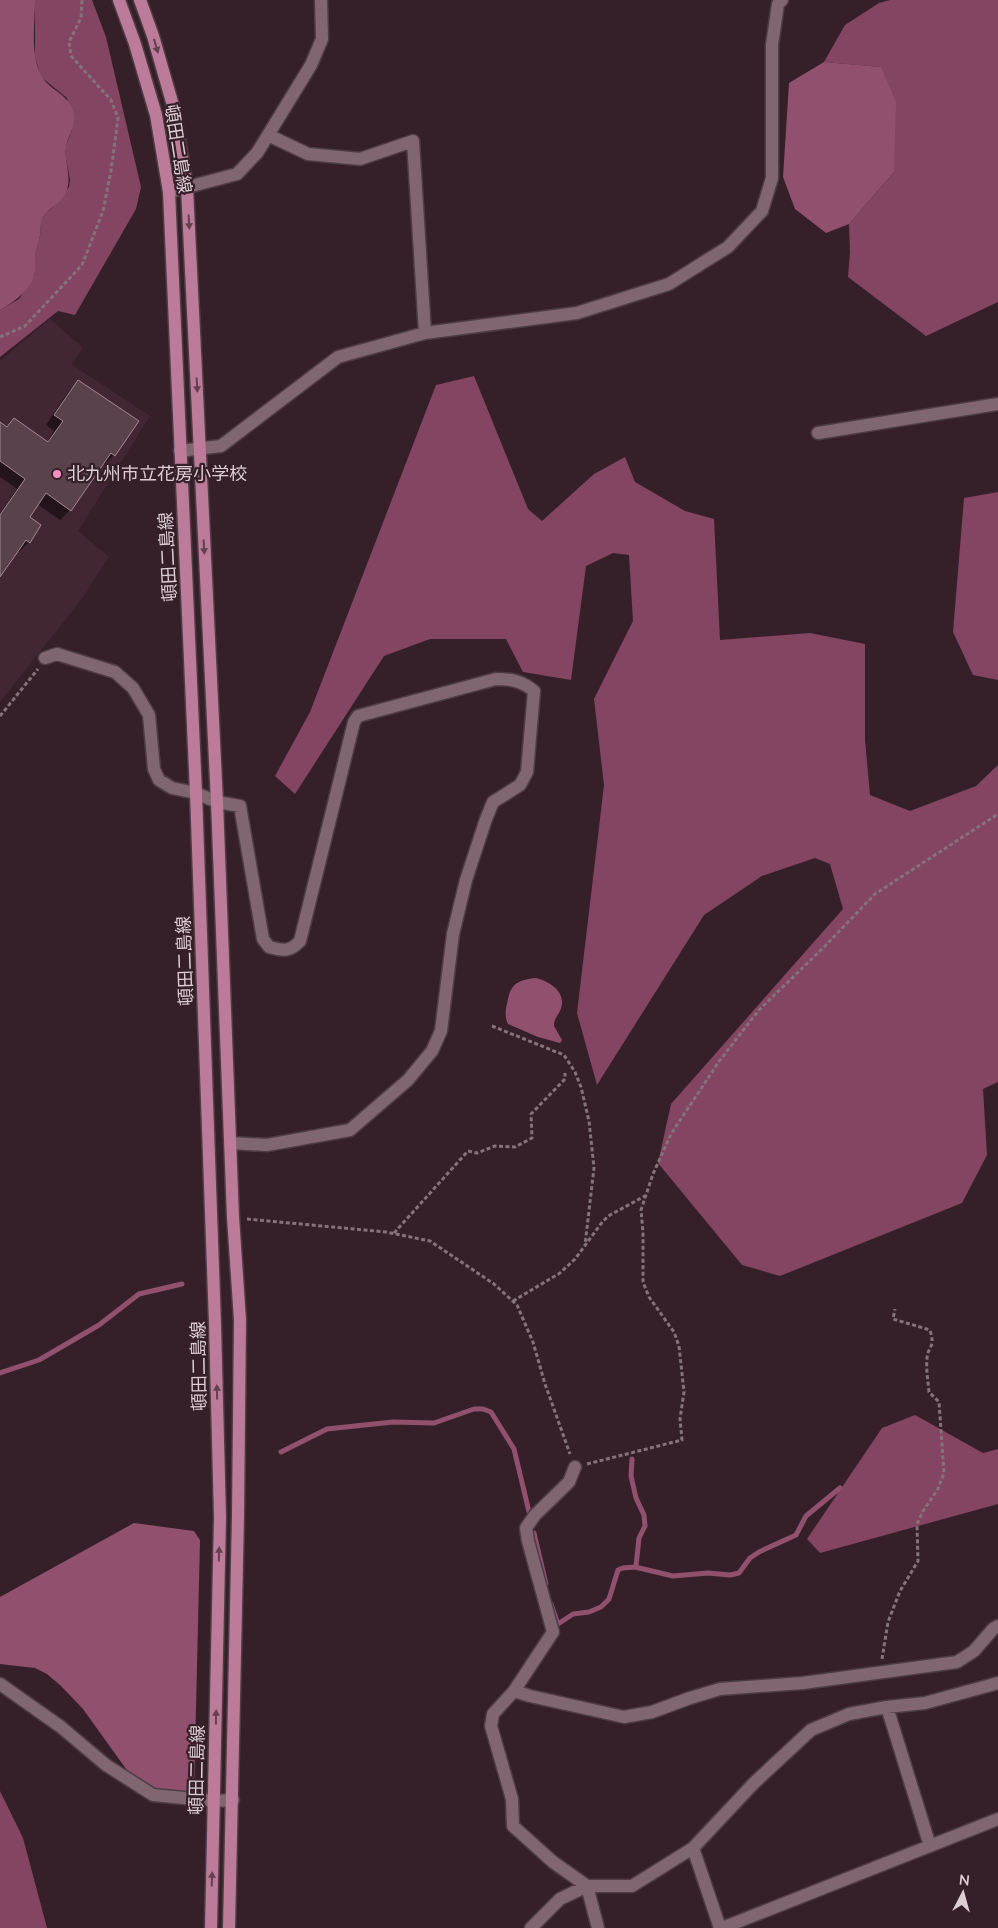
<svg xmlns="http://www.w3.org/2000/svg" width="998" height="1928" viewBox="0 0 998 1928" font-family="Lato,'Noto Sans JP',sans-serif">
<rect width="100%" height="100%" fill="#352029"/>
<!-- built -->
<path fill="#422633" d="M50,319L83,348L71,364L150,416L78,531L109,557L81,600L0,702V361Z"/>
<!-- forest -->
<path fill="#834561" d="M35,0H92L106,37L141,187L136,209L75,315L58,311L0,357V310L19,299L35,274V256L40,236L41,222L45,213L52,208L69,187L70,179L66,159V146L72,130L67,98L41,77L35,57Z
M890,0H998V302L926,336L848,277L850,252L849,224L894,172L880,67L824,62L845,25L879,3Z
M474,376L528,509L542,521L594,474L625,457L635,482L685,511L714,519L720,640L810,633L865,644V740L870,795L910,811L976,786L998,765V1082L983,1089L987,1155L962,1203L780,1276L742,1265L658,1163L671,1104L843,909L830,864L815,858L762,876L704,915L597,1085L577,1013L604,785L594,699L633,621L629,555L613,553L586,566L571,680L523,672L506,639H430L384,656L295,794L275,776L310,712L436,385Z
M998,492V680L973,675L953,632L964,498Z
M915,1415L983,1453L998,1449V1504L820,1553L807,1539L882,1428Z
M0,1791L23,1838L47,1928H0Z"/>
<!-- water -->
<path fill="#91516e" d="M0,0H35C35,24 30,53 41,75C49,91 70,93 74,115C76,127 67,137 66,148C64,165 74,180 64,196C58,206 45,209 42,220C40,225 41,230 40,235C39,243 36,250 35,257C35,262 36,268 35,272C32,289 13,303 0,310Z
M824,62L881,67L896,102L894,172L849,224L826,233L795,209L783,177L789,83Z
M536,978C551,982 568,993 560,1011C557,1017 554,1019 554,1026L562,1040L560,1043L538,1037L508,1024C505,1017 505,1012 507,1004C510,985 516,980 536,978Z
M134,1523L194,1531L200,1540L194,1792L153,1790L129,1773L83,1709L61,1686L47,1674L35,1668L0,1664V1597Z"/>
<!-- shadow -->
<path fill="#0007" d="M78,381L114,455L104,465L102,463L70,510L60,520L37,504L28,517L40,526L29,542L19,552L17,551L0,572V513L17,489L0,477V423L6,428L14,420L47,442L54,431L46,425L69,391Z"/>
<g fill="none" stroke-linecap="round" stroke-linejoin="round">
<!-- stream -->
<path stroke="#91516e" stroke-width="5" d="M0,1373L39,1360L99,1325L139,1294L182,1284
M281,1452L327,1429L393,1422L434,1423L474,1409H483L491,1412L514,1449L530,1516
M632,1459L631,1476L636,1498L644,1515L645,1526L639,1538L636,1566
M534,1533L546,1584
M551,1604L558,1624L573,1614L589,1612L601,1607L609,1599L618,1570L623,1568L635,1567L673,1576L708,1573L730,1575L739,1573L750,1558L759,1552L796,1535L806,1516L840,1488"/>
</g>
<!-- building -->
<path fill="#5a424c" stroke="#a48993" d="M78,380L139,421L115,456L111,453L71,511L46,493L30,517L41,525L30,543L26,540L0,577V515L25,479L0,461V422L7,427L14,418L48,442L63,421L54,415Z"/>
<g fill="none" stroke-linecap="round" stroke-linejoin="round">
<!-- minor casing -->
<g stroke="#4e3c44" stroke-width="15">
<path id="minor" d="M268,135L308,154L360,159L413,141L425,333
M169,192L237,174L257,153L311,65L322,39L321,0
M818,433L998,404
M180,451L221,446L338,357L425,333L577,313L669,284L728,247L762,211L772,178V45L778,4L782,0
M45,658L57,654L115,672L133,688L149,715L154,769L159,780L172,788L196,793L217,802L240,806L263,939L269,947C283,951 290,952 300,941L354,722L358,716L496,679C511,679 522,681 534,691L527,772L520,785L493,802L486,819L466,880L453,934L441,1031L432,1051L408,1080L350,1130L267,1145L230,1143
M575,1467L569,1482L535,1515L526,1528L528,1541L553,1632L514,1691L493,1714L491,1726L512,1799L513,1826L553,1862L587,1886L598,1928
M0,1684L61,1727L106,1765L153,1795L214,1801L233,1800
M514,1691L530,1696L624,1717L652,1712L690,1698L720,1689L803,1683L957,1662L974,1651L993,1629L998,1626
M887,1707L930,1846
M693,1848L720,1928
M531,1928L560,1899L587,1886H632L693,1848L754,1783L811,1730L849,1714L887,1707L925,1703L998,1683
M722,1928L998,1819"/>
</g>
<!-- major casing -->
<g stroke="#4e3c44" stroke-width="15">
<path id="major" d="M119,0L135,44L156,115L169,192L196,793L215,1324L220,1517L211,1928
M140,0L153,36L174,109L187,188L217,802L233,1217L240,1320L238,1516L229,1928"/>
</g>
<!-- path -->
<path stroke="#84737a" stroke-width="3" stroke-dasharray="4 2.5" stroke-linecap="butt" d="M0,337L25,326L82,265L103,211L111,171L118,118L111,100L71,56L69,42L81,18L82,0
M0,716L38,669
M492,1026L564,1055L575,1072L581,1087L589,1121L594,1168L585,1245
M247,1219L386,1232L430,1241L494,1284L517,1305L533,1342L545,1384L570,1454
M394,1233L468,1151L477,1153L495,1146L515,1147L532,1138L531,1114L565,1079V1073
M513,1301L560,1273L575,1259L603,1221L610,1215L645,1196
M587,1464L682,1440L680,1419L684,1392L679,1346L674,1332L649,1297L643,1282V1233L641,1210L653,1174L671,1134L720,1060L759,1010L825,946L875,894L998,814
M882,1659L888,1622L900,1591L918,1561L917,1524L923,1511L938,1489L944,1473L939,1402L929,1392C928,1381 926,1370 927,1360C927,1345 936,1350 930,1330L893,1319L895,1309"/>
<!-- minor -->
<use href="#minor" stroke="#7f6670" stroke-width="12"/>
<!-- major -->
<use href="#major" stroke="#bc7b98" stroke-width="12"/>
</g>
<!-- one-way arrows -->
<defs><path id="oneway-solid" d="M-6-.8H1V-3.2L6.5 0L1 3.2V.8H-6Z" transform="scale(1.25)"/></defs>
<g fill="#644050">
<use href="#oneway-solid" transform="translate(156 46) rotate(74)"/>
<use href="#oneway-solid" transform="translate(189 222) rotate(87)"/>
<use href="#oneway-solid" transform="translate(197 385) rotate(87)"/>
<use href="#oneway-solid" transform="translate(204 547) rotate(87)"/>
<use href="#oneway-solid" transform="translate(217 1392) rotate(-91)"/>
<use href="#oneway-solid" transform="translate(219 1554) rotate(-89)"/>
<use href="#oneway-solid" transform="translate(216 1717) rotate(-89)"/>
<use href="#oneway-solid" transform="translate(212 1879) rotate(-88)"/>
</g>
<!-- markers -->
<circle fill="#fd8ec1" stroke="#352029" stroke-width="2" cx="57" cy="474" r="5"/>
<g text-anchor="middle" stroke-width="4.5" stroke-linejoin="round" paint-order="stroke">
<!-- street labels -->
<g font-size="18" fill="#dcced3" stroke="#352029">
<text transform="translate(178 149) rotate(81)" y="6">頓田二島線</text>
<text transform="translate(168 557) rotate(-93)" y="6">頓田二島線</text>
<text transform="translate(185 961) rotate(-92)" y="6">頓田二島線</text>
<text transform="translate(199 1366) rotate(-91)" y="6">頓田二島線</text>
<text transform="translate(197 1770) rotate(-89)" y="6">頓田二島線</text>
</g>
<!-- poi labels -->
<g font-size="18" fill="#dcced3" stroke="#352029" text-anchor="start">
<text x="67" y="480">北九州市立花房小学校</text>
</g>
</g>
<!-- north arrow -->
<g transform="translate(963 1893) rotate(6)" stroke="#352029" stroke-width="4" paint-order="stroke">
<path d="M0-4L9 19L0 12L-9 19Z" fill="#dcced3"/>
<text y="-8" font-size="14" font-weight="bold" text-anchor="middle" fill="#dcced3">N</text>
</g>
</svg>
